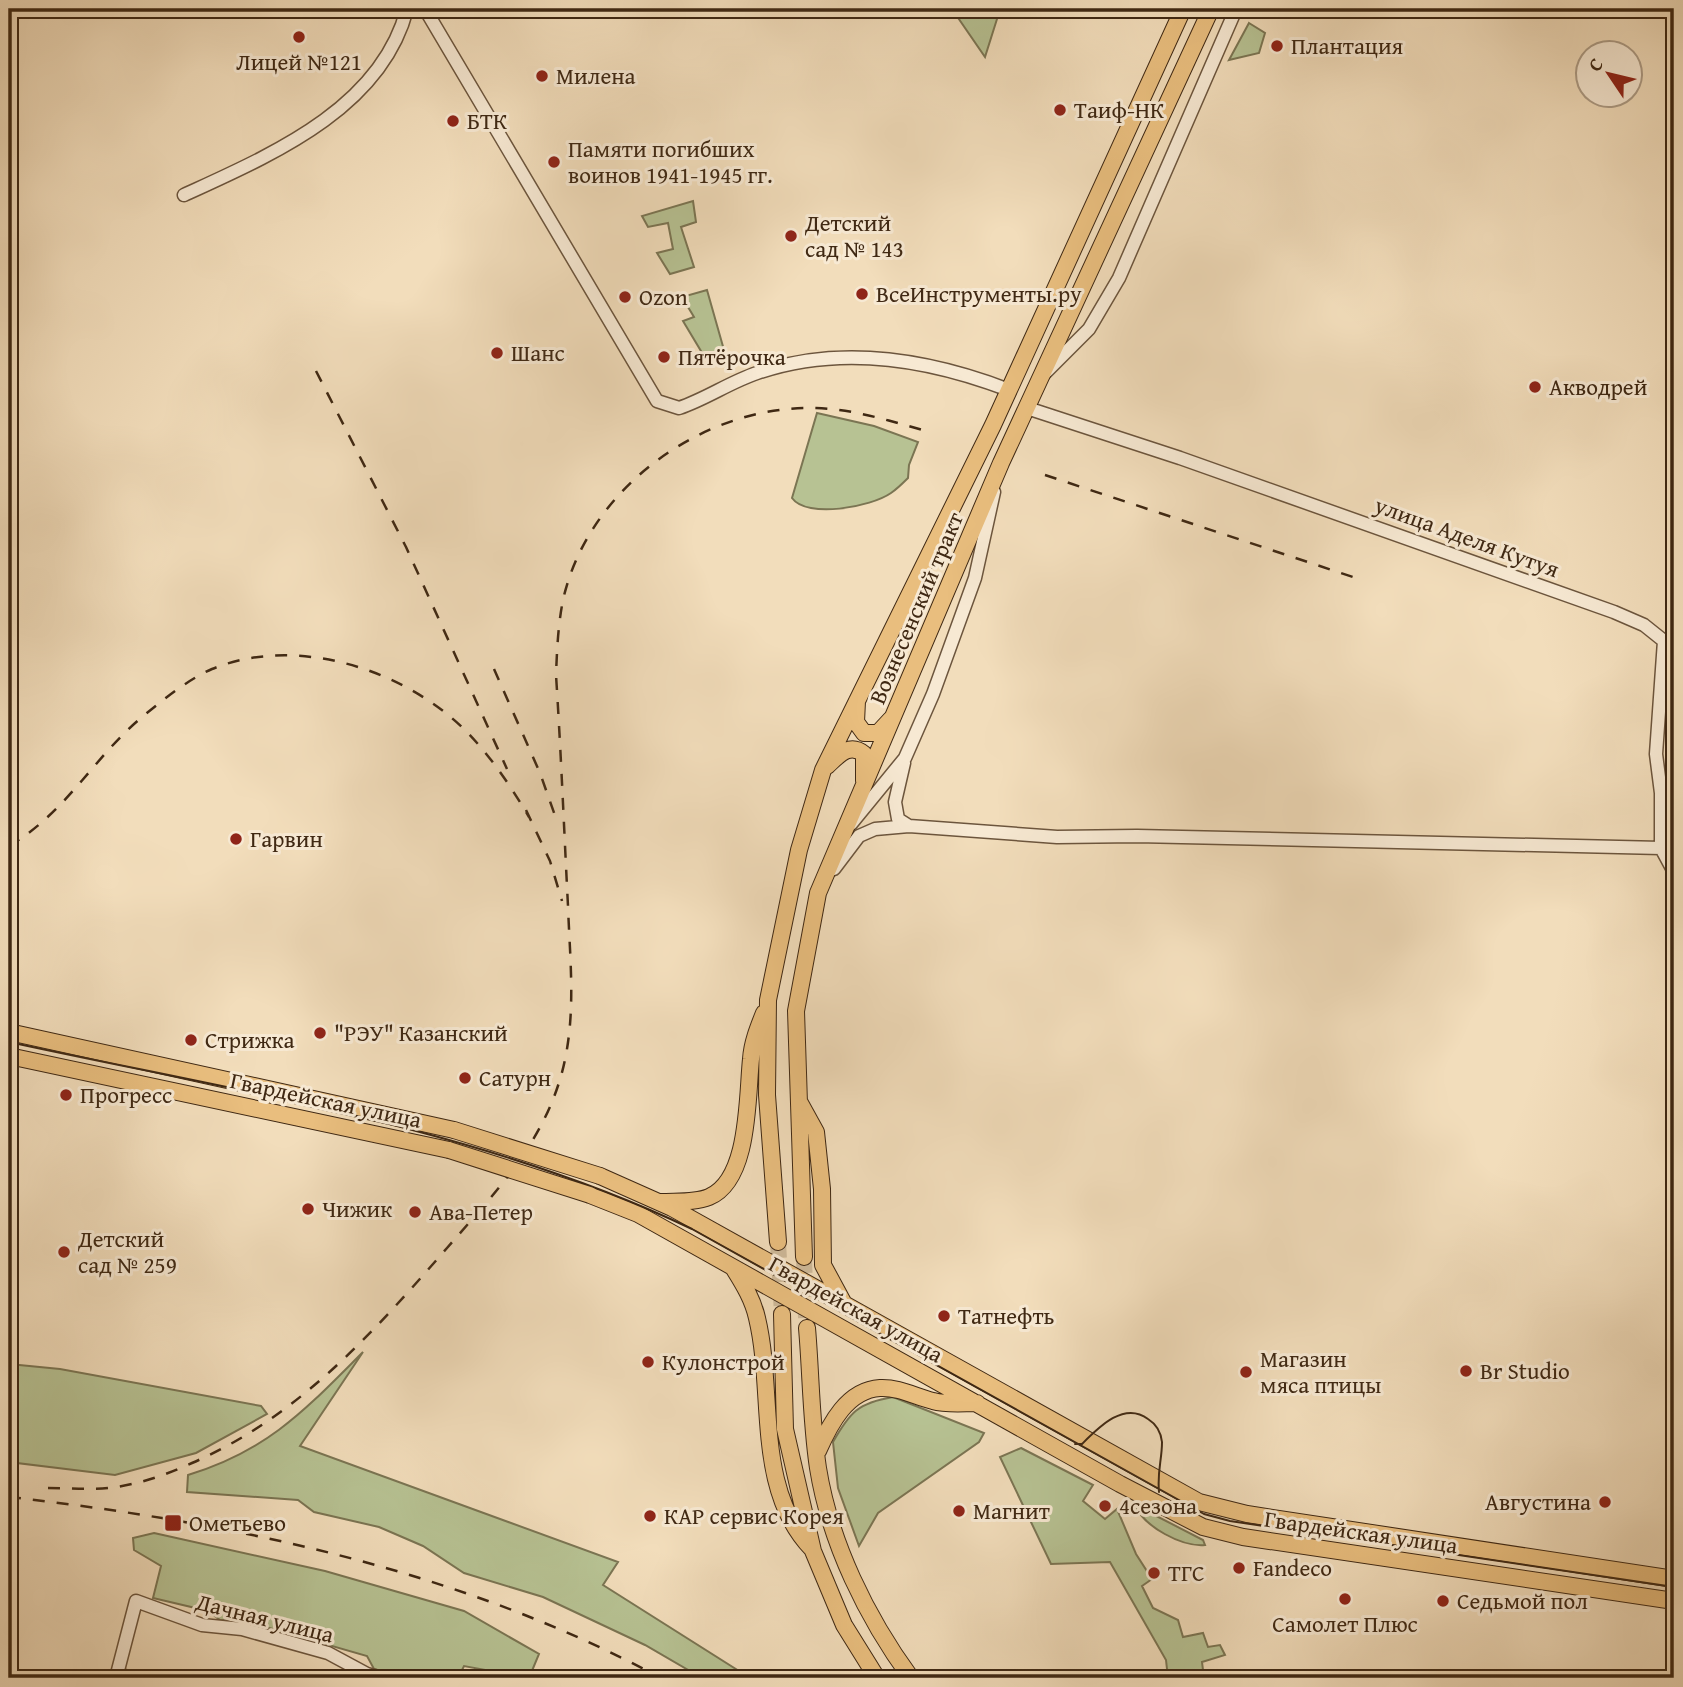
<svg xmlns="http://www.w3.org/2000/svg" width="1683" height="1687" viewBox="0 0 1683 1687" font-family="'Gentium Book Plus',serif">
<rect width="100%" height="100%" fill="#f2ddbb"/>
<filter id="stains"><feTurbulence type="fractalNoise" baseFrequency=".00286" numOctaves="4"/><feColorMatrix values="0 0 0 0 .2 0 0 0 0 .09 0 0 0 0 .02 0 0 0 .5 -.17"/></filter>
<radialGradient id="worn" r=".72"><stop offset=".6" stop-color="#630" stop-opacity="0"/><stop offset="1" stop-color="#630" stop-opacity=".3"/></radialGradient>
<!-- green -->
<path fill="#b7c293" stroke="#7b7553" stroke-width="2" d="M952,9H990L997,19L985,57Z
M1249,23L1265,33L1259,53L1229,60Z
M693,201L696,222L681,227L694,267L670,274L657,253L673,249L668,223L648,227L642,216Z
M707,290L724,350L704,356L683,321L694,317L682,297Z
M817,413L874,426L918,442L909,465L908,478C903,483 897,489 891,493C871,507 807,519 792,498Z
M363,1352L300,1446L618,1562L603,1585L750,1678H702L645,1645L543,1597L464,1573L423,1546L379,1527L314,1512L298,1500L187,1492L188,1475C268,1451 306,1409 363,1352Z
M9,1364L60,1369L261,1406L267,1414L196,1453L115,1475L9,1462Z
M893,1397L984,1433L979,1442L878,1513L859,1546L838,1488L833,1442C850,1412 858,1403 893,1397Z
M1021,1448L1093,1485L1083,1501L1105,1519L1117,1509L1136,1554L1152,1579L1142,1586L1153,1608L1178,1620L1183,1637L1203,1633L1208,1647L1220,1645L1225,1655L1202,1662L1204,1678H1168L1166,1660L1110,1562L1051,1564L1000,1457Z
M1135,1505L1203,1540L1205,1545C1182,1547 1144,1527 1135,1505Z
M154,1533L325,1571L464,1611L539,1654L529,1678L464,1666L458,1678H406L374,1669L367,1656L245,1621L220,1620L208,1611L153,1598L161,1566L134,1550L133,1538Z"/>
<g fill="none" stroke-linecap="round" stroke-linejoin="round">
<!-- major-tunnel -->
<path stroke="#ceb999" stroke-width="16" stroke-dasharray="16 8" stroke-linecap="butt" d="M778,1242L782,1314
M804,1257L806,1318"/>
<!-- minor casing -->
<g stroke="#6c553d" stroke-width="15">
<path id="minor" d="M425,9L657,401L679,408C706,399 730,382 757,373C841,344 928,359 1009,390
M184,195C271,155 381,109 407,9
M1043,375L1089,329L1119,278L1236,9
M1027,408L1180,458L1614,612L1644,625L1664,641
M1664,641L1656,754L1661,793V848L1674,872
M904,763L895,802L898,819L909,826
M851,824L905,758L933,694L975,578L994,492
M834,869L859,836L875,829L909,826L1057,837L1137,836L1661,848
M118,1674L131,1678
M116,1678L136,1601L202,1625L242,1629L328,1653L367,1674L382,1678"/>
</g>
<!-- major casing -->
<g stroke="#3f2813" stroke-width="18">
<path id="major" d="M857,701L856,722L864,733H878L891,719
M827,766C838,756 849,742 864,754V781
M9,1032L454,1130
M9,1056L449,1150
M800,1103L816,1132L822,1189L823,1265L843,1302
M600,1176L672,1208L1199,1502L1247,1514L1674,1579
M590,1195L638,1214L1120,1484L1203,1527L1243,1537L1674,1601
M661,1202C675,1201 695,1203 709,1197C750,1180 747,1096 751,1059C752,1043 758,1028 764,1013
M778,1242L767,1095L768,1000L799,850L823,770L993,425L1183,9
M804,1257L796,1011L818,893L1001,463L1211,9
M734,1269C744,1285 753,1300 757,1318C775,1393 754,1489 812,1549
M782,1314L785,1429L813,1551L844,1625L877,1678
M807,1328C811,1374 811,1422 818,1468C830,1543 867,1618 911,1678
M818,1451C830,1424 847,1390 880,1388C899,1387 916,1397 933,1401C947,1405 963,1403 977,1403"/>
</g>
<!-- minor -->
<use href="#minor" stroke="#f7e9d3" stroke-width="12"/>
<!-- major -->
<use href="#major" stroke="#e9be7e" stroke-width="16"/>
<!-- tram -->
<path stroke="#3f2813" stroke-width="2" d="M9,1042C239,1092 478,1127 692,1229L1204,1514L1230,1521L1674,1587
M1075,1444H1082C1099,1427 1124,1401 1148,1419C1156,1424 1161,1433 1162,1442C1162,1460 1157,1471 1159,1492"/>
<!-- rail -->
<path stroke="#3f2813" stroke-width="2.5" stroke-dasharray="12 12" stroke-linecap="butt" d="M316,371L406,547L507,769
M1045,475L1359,579
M494,669L540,773L558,824
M526,810L550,861L562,901
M9,846C67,812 93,758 142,717C163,700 187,680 212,669C295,635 400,668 463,728C490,755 510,785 529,817
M48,1488C68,1488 88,1490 108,1488C137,1485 166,1475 192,1463C298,1417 372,1334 447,1248C493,1195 541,1146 561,1076C577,1019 570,963 568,906C564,829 561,752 556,675C557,650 558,625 563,600C588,488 703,405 816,408C853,409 890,421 926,431
M9,1497C233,1522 460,1570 661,1678"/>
<!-- major-bridge casing -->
<g stroke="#3f2813" stroke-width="18" stroke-linecap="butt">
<path id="major-bridge" d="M454,1130L600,1176
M449,1150L590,1195"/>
</g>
<!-- major-bridge -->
<use href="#major-bridge" stroke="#e9be7e" stroke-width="16"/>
</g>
<!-- markers -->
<g fill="#8f2418" stroke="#f7e9d3" stroke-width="2.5">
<circle cx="299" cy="37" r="7"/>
<circle cx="1277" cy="46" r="7"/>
<circle cx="542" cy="76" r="7"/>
<circle cx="1060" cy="110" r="7"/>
<circle cx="453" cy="121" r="7"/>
<circle cx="554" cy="162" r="7"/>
<circle cx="791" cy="236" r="7"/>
<circle cx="862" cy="294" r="7"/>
<circle cx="625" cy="297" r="7"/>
<circle cx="497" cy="353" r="7"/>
<circle cx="664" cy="357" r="7"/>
<circle cx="1535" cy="387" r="7"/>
<circle cx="236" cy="839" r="7"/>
<circle cx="320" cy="1033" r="7"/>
<circle cx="191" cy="1040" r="7"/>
<circle cx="465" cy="1078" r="7"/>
<circle cx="66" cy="1095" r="7"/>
<circle cx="308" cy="1209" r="7"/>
<circle cx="415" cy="1212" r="7"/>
<circle cx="64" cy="1252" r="7"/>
<circle cx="944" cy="1316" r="7"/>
<circle cx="648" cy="1362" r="7"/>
<circle cx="1466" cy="1371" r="7"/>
<circle cx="1246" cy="1372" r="7"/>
<circle cx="1605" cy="1502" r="7"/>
<circle cx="1105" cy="1506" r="7"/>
<circle cx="959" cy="1511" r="7"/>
<circle cx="650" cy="1516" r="7"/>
<rect x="164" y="1514" width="18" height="18" rx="3.5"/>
<circle cx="1239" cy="1568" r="7"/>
<circle cx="1154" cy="1573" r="7"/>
<circle cx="1345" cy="1599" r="7"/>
<circle cx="1443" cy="1601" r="7"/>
</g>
<g text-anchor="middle" stroke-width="6" stroke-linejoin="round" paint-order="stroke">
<!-- poi labels -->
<g font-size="23" fill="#3f2813" stroke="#f7e9d3" text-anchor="start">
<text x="1291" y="54">Плантация</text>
<text x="299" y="70" text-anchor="middle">Лицей №121</text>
<text x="556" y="84">Милена</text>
<text x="1074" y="118">Таиф-НК</text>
<text x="467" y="129">БТК</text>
<text x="568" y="157">Памяти погибших<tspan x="568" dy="26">воинов 1941-1945 гг.</tspan></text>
<text x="805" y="231">Детский<tspan x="805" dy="26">сад № 143</tspan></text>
<text x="876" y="302">ВсеИнструменты.ру</text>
<text x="639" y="305">Ozon</text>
<text x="511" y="361">Шанс</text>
<text x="678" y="365">Пятёрочка</text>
<text x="1549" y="395">Акводрей</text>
<text x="250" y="847">Гарвин</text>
<text x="334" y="1041">"РЭУ" Казанский</text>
<text x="205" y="1048">Стрижка</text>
<text x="479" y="1086">Сатурн</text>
<text x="80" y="1103">Прогресс</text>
<text x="322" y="1217">Чижик</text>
<text x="429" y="1220">Ава-Петер</text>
<text x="78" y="1247">Детский<tspan x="78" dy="26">сад № 259</tspan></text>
<text x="958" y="1324">Татнефть</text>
<text x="1260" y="1367">Магазин<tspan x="1260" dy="26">мяса птицы</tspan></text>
<text x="662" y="1370">Кулонстрой</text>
<text x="1480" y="1379">Br Studio</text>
<text x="1591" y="1510" text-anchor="end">Августина</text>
<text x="1119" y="1514">4сезона</text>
<text x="973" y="1519">Магнит</text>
<text x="664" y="1524">КАР сервис Корея</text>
<text x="189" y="1531">Ометьево</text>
<text x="1253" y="1576">Fandeco</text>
<text x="1168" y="1581">ТГС</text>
<text x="1457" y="1609">Седьмой пол</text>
<text x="1345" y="1632" text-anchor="middle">Самолет Плюс</text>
</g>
<!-- street labels -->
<g font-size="23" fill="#3f2813" stroke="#f7e9d3">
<text transform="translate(1467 537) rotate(20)" y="8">улица Аделя Кутуя</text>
<text transform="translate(916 608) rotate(-67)" y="8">Вознесенский тракт</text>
<text transform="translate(326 1100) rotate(12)" y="8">Гвардейская улица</text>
<text transform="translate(856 1309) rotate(29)" y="8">Гвардейская улица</text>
<text transform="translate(1361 1532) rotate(8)" y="8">Гвардейская улица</text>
<text transform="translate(265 1618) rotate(14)" y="8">Дачная улица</text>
</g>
</g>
<!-- margin -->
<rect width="1683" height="1687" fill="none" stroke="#f2ddbb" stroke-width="35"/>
<rect x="10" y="10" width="1662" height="1666" fill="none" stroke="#3f2813" stroke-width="3.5"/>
<rect x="18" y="18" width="1648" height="1652" fill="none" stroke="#3f2813" stroke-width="2"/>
<!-- north arrow -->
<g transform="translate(1609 74) rotate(305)"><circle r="33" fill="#f7e9d3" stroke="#ad9c86" stroke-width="2"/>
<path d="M0-5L12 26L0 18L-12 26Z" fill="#8f2418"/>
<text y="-10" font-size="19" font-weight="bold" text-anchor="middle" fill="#3f2813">С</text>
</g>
<rect width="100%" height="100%" filter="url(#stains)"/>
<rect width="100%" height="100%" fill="url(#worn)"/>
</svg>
